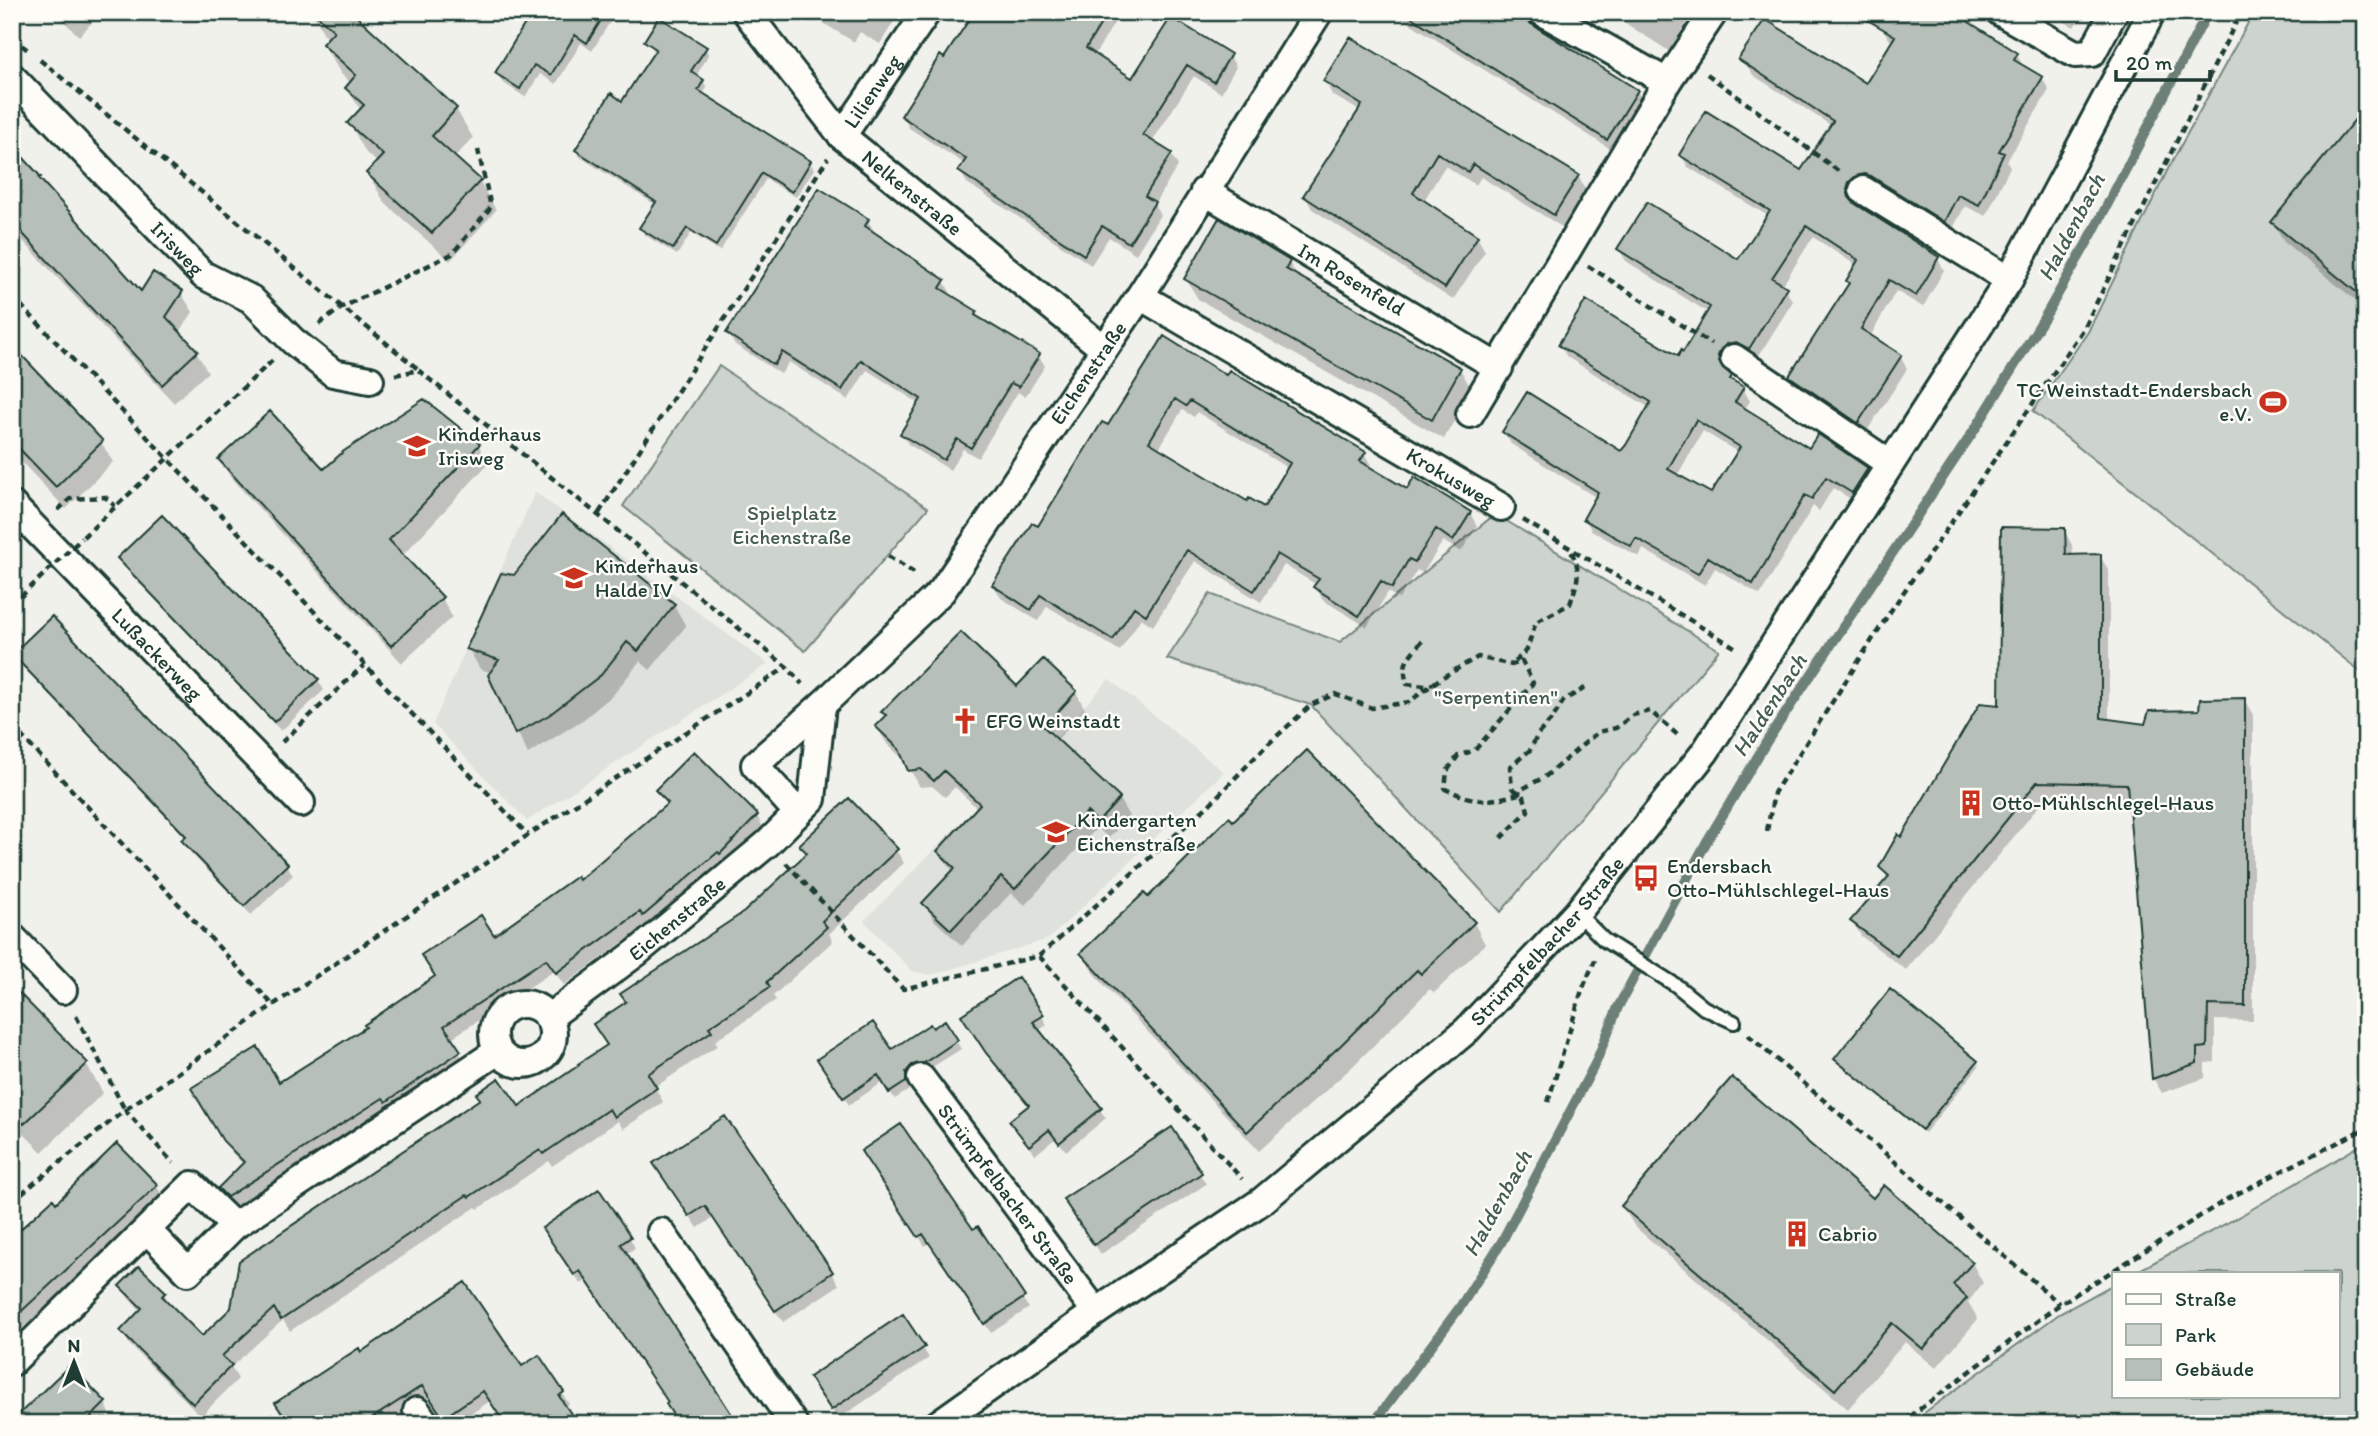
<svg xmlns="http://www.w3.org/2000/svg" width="2378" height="1436" viewBox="0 0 2378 1436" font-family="Itim,sans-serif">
<rect width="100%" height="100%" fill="#f0f1eb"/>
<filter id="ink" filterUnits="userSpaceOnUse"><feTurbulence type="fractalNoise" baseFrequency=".0143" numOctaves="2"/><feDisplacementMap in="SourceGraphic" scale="14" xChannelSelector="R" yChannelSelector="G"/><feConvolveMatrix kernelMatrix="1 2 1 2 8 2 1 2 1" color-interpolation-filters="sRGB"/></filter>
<g filter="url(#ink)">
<!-- built -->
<path fill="#dfe2dc" d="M535,492L768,664L527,821L433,724Z
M1109,679L1224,772L1049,939L942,972L930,975L912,971L864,921L965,818L971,823L1054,737L1056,738Z"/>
<!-- green -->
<path fill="#cdd3cd" stroke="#768880" stroke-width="2" d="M2254,12H2366V676L2033,411L2088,332L2168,169Z
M719,366L928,508L805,651L623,506Z
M1495,514L1719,650L1501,912L1311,705L1167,659L1210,594L1340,642Z
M2366,1142V1424H1909L2059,1314L2114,1284V1396H2338V1273H2134L2242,1215Z"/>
<!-- shadow -->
<path fill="#0003" fill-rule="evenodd" d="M54,12H102L79,36Z
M312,12H349L456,109L473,138L454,158L479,181L496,210L450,261L385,203L368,174L378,163L366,153L350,124L361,111L347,88L351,83L341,74L324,45L329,39L324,34Z
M369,12H392L383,21Z
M543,12H616L592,51L581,43L556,84L540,74L525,97L502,82L497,73Z
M812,12H900L880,44L860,32L854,42L815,18Z
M976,12H1121L1094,56L1132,80L1171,19L1230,56L1236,67L1221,93L1194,76L1152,142L1171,154L1178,166L1154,204L1160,215L1136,254L1109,237L1091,265L967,183L960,171L965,164L909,128L903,116L944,61Z
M1392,12H1507L1637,91L1644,104L1614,151Z
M1613,12H1693L1669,51L1625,23L1622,18Z
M2046,12H2082L2074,27Z
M1882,28L2017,55L2024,68L2042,78L2049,90L2007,161L2010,167L1986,216L1965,206L1951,232L1856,195L1854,205L1937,258L1944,270L1923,307L1896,291L1870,337L1900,356L1907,369L1865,434L1798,389L1791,376L1850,285L1848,281L1857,266L1813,237L1782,286L1793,301L1756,360L1727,362L1724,371L1735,384L1743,389L1750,401L1744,410L1810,451L1866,469L1873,481L1859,504L1833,488L1819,511L1813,506L1760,595L1715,568L1705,585L1643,549L1639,557L1592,531L1585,519L1597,498L1511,444L1504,432L1622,453L1650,408L1567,357L1560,345L1679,358L1684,354L1709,313L1626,261L1619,249L1739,262L1768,216L1688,167L1681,155L1802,172L1832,126L1753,75L1746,63L1866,85L1894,42L1889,39ZM1703,431L1739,453L1712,496L1677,476Z
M646,41L705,48L709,55L696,76L703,81L707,88L702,95L810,163L814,169L796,197L766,179L720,251L691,233L677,255L645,235L641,228L656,205L580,157L577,150L623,103L656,52Z
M1325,81L1578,176L1585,189L1562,227L1481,177L1476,185L1445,166L1423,202L1477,237L1485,251L1453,300L1312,209L1305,196L1360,111L1332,95Z
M2366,108V309L2284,242L2273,222Z
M12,148L141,294L181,293L193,312L179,333L197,353L208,372L174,403L12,229Z
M868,221L874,231L872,233L944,281L950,292L948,295L976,313L980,320L1038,355L1045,366L1025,397L1018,392L978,458L963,449L950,470L908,444L902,434L920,404L867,370L848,400L789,362L781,374L734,344L728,333Z
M1289,262L1298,278L1460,369L1472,390L1444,439L1198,299L1186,279Z
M1164,338L1227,377L1364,453L1371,465L1369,468L1408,491L1470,513L1477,526L1461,552L1443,541L1423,573L1417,570L1399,599L1388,592L1367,627L1323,600L1316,587L1317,585L1284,565L1261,602L1195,561L1153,626L1141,618L1120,651L1047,606L1038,621L1001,598L994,585L1038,529L1109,428ZM1182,410L1194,417L1197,412L1289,469L1264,509L1248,504L1158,450Z
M12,347L101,442L113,462L66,509L12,452Z
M478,445L489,463L402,556L442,598L452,617L402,663L231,478L220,460L324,471Z
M162,518L318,680L324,690L281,731L125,568L119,558Z
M2064,530L2072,545L2073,556H2100L2109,571V721L2147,726L2244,699L2253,715V1021L2215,1020V1062L2205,1063V1078L2162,1093L2153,1078L2130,798L2046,797L1906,970L1861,936L1852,921L1888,879L1881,867L2001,706Z
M674,605L686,626L650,670L640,661L613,695L584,719L528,754L490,676L492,673L480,669L468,648Z
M15,654L287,865L293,875L251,915L189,851L183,841L186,838L20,664Z
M1017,688L1076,692L1085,709L1056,741L1119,799L1129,816L1109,838L1097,828L1025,905L1011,893L962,946L934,920L924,903L953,872L939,852L978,809L955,787L945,797L932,786L920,787L906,762L887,744L877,727L886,717L884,712Z
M1307,752L1474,923L1485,944L1434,993L1430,989L1353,1066L1259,1151L1094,974L1082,953L1148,899Z
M657,790L757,816L764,829L728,865L652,928L648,924L564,985L554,971L450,1039L467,1065L236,1209L227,1201L220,1188L244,1165L233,1154L194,1088L279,1084L368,1028L494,938L579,883L668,806Z
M802,845L896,850L904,863L829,934L833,941L773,996L776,1000L715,1041L718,1045L655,1087L663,1102L623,1129L618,1121L552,1166L549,1161L478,1209L476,1207L290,1331L283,1320L231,1367L238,1379L201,1416L129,1344L122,1331L141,1311L129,1299L121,1286L164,1293L171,1307L202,1338L609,1046L628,1003L745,914L808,856Z
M12,998L86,1064L103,1093L42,1152L12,1122Z
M1042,1016L1047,1025L1038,1031L1106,1118L1066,1151L1056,1138L1035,1155L1011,1121L1030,1106L994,1063L969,1025Z
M945,1023L961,1049L910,1081L909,1090L895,1099L883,1082L849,1105L824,1067L891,1052Z
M1836,1060L1977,1062L1979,1066L1925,1133L1839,1064Z
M1171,1130L1206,1184L1101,1254L1071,1210Z
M117,1146L157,1186L163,1198L12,1338V1240L56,1205Z
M869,1161L973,1232L1029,1308L991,1333L930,1243L925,1246Z
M663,1176L832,1273L839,1285L783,1322L713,1218L698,1228Z
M1873,1201L1972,1263L1983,1283L1968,1302L1978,1319L1936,1368L1905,1342L1848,1409L1635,1227L1623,1207Z
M550,1238H630L635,1248L626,1254L670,1403L587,1280L581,1284Z
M903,1316L929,1358L838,1419L817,1387Z
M361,1354L521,1369L539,1357L569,1404L565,1407L490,1401L456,1424H448L430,1396L386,1424H290Z
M105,1403L110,1413L99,1424H12Z"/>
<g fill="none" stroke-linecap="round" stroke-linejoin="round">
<!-- stream -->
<path stroke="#6c8077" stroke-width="10" d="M1373,1424L1460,1307L1501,1243L1596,1062L1618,1007L1706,843L1767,741L1977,426L2047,313L2092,234L2208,12"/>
</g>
<!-- building -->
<path fill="#b6bfb8" stroke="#1f3d34" stroke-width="2" fill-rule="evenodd" d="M314,12H352L457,108L432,136L481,180L432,233L366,173L383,155L347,123L364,105L345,88L356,75L322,44L334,31Z
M532,12H606L587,43L575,35L551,75L534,65L520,89L495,73Z
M974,12H1108L1086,48L1132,78L1171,17L1231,54L1214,82L1187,65L1143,135L1172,153L1145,196L1155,202L1129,243L1102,226L1084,255L958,171L966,159L901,116L940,55L944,58Z
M1403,12H1512L1638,90L1607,140Z
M1854,12H1953L2018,53L2014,60L2043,77L1999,151L2004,153L1979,205L1958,195L1944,222L1871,176L1864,174L1856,176L1849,182L1847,189L1849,197L1854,203L1939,257L1916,296L1889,280L1861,329L1902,355L1858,423L1789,376L1849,283L1846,281L1858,260L1806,226L1772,278L1787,287L1749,349L1736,342L1727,344L1721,349L1718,356L1720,364L1732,376L1730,379L1744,387L1735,402L1809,448L1818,434L1868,468L1852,493L1826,477L1812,499L1805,495L1753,584L1708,557L1698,574L1636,538L1631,546L1583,519L1598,492L1502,432L1527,392L1621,451L1626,445L1651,402L1558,345L1586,300L1678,356L1681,350L1683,352L1710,307L1617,249L1647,202L1738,259L1770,211L1679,155L1706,111L1801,170L1833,121L1738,59L1765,19L1866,83L1895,36ZM1696,420L1740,447L1711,493L1668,469Z
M659,17L707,47L691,71L704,80L698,90L811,161L792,192L762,173L716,246L687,228L673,249L639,228L656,202L575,150L611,93L622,101L640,73L656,49L644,41Z
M1350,37L1579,175L1554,215L1473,164L1468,172L1437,153L1413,193L1478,236L1445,288L1303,196L1362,105L1323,81Z
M2366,106V300L2271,222Z
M12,145L41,177L39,178L141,291L153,272L183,291L166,317L198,351L162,385L12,222Z
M819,188L869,219L865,226L945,280L940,288L977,311L975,315L1040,354L1019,387L1011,383L971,448L957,439L944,460L900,434L921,399L861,360L842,390L782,352L774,365L726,333Z
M1219,218L1290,261L1286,269L1461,368L1432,420L1184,279Z
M1164,336L1226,375L1229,370L1366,452L1360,461L1407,489L1414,477L1471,512L1453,541L1436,529L1415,562L1409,559L1392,588L1381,581L1359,616L1313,587L1319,579L1277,554L1254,591L1187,550L1146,615L1134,607L1113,640L1040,595L1031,610L992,585L1032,523L1038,526L1102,422L1108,425ZM1175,399L1186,406L1190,401L1290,463L1264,507L1249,498L1247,501L1149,442Z
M12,345L103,441L56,487L12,441Z
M424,399L480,444L389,540L443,597L391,646L218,459L270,411L324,469L344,451Z
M562,514L675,604L638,651L627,642L601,675L549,715L515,734L488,675L499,660L466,649L501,573L514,575Z
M162,515L319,679L274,722L117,558Z
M2001,527L2065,528L2066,555L2101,554V718L2145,724L2149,711L2199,710L2200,699L2245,698V1006L2208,1005L2207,1047L2197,1048V1063L2152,1079L2127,784L2037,782L1897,956L1850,921L1889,876L1879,867L1898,834L1901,837L1980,703L1999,705Z
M52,616L288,864L244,906L181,840L186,836L12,654Z
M961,632L1017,686L1043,659L1077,691L1044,727L1120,798L1098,822L1087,812L1015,889L1001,877L951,930L922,903L955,868L937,851L980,804L944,771L934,781L921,769L908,771L899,749L875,726L886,715L881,712Z
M1307,750L1475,922L1421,974L1417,970L1341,1045L1247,1132L1080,953L1144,893L1148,897L1229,817L1233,821Z
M694,751L758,815L720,854L718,852L643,916L640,912L556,973L546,959L444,1026L461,1051L386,1102L383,1098L227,1197L218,1188L244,1162L223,1141L191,1088L258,1047L279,1082L366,1027L364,1025L435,976L421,955L481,915L494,935L577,876L579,880L668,803L655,790Z
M849,798L898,849L822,921L827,927L767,982L770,987L709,1027L712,1031L648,1074L657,1088L614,1117L609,1109L543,1154L540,1150L469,1197L467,1195L281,1320L274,1308L222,1356L232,1365L193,1404L120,1331L142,1308L119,1286L139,1266L166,1292L162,1296L202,1336L231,1308L239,1261L480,1099L476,1094L499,1078L519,1106L579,1065L578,1064L607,1045L593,1024L626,1002L620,994L744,912L807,853L799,845Z
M1018,977L1044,1015L1033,1022L1102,1108L1059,1143L1049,1130L1029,1146L1009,1121L1029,1105L986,1053L961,1015Z
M12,986L88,1063L24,1124L12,1112Z
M1890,989L1978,1061L1922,1130L1834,1059Z
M945,1020L958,1040L924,1063L912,1065L906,1072V1082L889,1093L878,1075L843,1098L817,1059L873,1022L892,1049L930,1024L933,1028Z
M1732,1077L1873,1198L1884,1185L1973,1262L1953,1285L1967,1298L1923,1349L1892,1323L1835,1390L1621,1206Z
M725,1116L833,1272L775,1311L705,1206L689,1216L653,1163Z
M901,1124L973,1229L978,1226L1025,1297L984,1324L923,1234L918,1237L861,1151Z
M1172,1127L1202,1173L1094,1245L1063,1199Z
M117,1143L158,1185L12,1320V1237L53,1199L56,1203Z
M599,1189L631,1237L621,1244L738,1424H679L666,1404L668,1402L580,1271L574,1275L542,1228Z
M465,1282L522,1366L539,1355L564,1392L559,1396L578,1424H505L483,1391L443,1418L422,1386L363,1424H289L275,1403L359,1348L361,1352Z
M903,1314L925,1347L831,1410L809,1377Z
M70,1365L106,1402L84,1424H12V1421Z"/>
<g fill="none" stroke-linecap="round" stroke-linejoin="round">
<!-- service casing -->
<g stroke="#1f3d34" stroke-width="18">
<path id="service" d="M1577,913L1604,940L1677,986L1704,1008L1734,1022"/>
</g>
<!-- minor casing -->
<g stroke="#1f3d34" stroke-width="32">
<g id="minor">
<path id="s1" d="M746,12L842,136L1104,349"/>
<path d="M1542,12L1667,82"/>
<path d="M2000,12L2075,54L2092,53L2114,12"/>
<path id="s2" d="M12,77L203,275L251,299L293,341L333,373L370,380"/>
<path id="s3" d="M842,136L927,12"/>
<path d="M1863,190L2009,280"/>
<path id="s4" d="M1204,191L1499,368"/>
<path id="s5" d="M1140,296L1501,507"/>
<path d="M1734,358L1890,464"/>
<path d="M1470,414L1667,82L1714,12"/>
<path id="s6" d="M12,505L301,803"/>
<path d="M798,813L755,765L822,705"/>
<path d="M12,937L63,990"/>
<circle cx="523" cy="1034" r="30"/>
<path id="s7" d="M548,1018L636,953L768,843L812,799L822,705L942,591L1140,296L1319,12"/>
<path id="s8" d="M921,1078L1096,1312"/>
<path d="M147,1230L188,1272L234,1226L498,1051"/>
<path d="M661,1232L794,1424"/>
<path d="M12,1362L192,1185L234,1226"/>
<path d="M417,1411L426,1424"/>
<path id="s9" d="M938,1424L1096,1312L1262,1201L1467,1030L1577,913L1705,752L2009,280L2152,12"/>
</g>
</g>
<!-- path -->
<path stroke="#1f3d34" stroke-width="4.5" stroke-dasharray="7 5" stroke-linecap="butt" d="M12,38L28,50
M40,60L418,369
M1707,74L1841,173
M1588,266L1711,344
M12,296L528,835
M319,324L343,307L452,254L491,207L478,150
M395,375L418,370L787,667L802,684
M58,510L70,499L105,497L115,506
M599,513L828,158
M1523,520L1738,649
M83,537L273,360
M888,556L917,575
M12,605L38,580
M1422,641C1408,658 1401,662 1407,684L1426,686L1433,684
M1515,662L1527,649L1536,622L1570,604C1577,583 1583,570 1570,550
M12,726L273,1005
M282,742L364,665
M1517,792L1512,788L1510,767L1530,750L1538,734L1553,718L1564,700L1587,687
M1767,831L1774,793L1890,612L2083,330L2241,12
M1501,838L1528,811L1523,793
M786,863L903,989L1039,956L1242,1179
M1039,956L1209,805L1265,747L1311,705L1335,694L1372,708L1409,702L1441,678L1478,657L1512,665L1522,661L1533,683L1475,750L1458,756L1447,771L1445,789C1480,804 1487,802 1523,793L1517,792L1546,776L1598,732L1616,728L1633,715L1650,711L1680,737
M76,1016L125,1110L273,1005L528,835L787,667
M1748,1035L2060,1304
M1548,1102L1582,990L1595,960
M12,1201L125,1110L173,1163
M1900,1424L2060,1304L2229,1198L2366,1128"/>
<!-- service -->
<use href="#service" stroke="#fdfcf7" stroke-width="12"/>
<!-- minor -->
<use href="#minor" stroke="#fdfcf7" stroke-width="26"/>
<!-- path-bridge -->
<path stroke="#1f3d34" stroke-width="4.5" stroke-dasharray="7 5" stroke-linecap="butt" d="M38,580L82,538"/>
</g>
</g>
<!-- icons -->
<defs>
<g id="stadium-bare" transform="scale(2.1)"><path d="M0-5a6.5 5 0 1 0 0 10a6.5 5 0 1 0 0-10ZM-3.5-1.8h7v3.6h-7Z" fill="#c8321e" stroke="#fdfcf7" stroke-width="2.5" paint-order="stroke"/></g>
<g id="school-bare" transform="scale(2.1)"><path d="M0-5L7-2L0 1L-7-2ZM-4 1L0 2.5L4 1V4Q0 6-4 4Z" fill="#c8321e" stroke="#fdfcf7" stroke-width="2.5" paint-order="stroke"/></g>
<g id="church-bare" transform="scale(2.1)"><path d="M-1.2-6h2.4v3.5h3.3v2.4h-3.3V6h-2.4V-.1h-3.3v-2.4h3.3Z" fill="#c8321e" stroke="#fdfcf7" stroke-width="2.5" paint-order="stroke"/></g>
<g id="building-bare" transform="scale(2.1)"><path d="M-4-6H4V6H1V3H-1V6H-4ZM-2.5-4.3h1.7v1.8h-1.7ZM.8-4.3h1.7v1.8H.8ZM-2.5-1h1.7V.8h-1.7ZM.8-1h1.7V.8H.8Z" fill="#c8321e" stroke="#fdfcf7" stroke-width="2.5" paint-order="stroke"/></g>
<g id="bus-bare" transform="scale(2.1)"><path d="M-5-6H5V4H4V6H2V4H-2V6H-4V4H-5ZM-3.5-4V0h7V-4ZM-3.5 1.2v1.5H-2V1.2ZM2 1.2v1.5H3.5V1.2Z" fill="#c8321e" stroke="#fdfcf7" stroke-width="2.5" paint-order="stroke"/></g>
</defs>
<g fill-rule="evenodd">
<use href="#stadium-bare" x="2273" y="402"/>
<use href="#school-bare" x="417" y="446"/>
<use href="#school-bare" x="574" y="578"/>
<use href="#church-bare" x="965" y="721"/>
<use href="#building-bare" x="1971" y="803"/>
<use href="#school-bare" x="1056" y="832"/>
<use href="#bus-bare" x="1646" y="878"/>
<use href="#building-bare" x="1797" y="1234"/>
</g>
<g text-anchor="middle" stroke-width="5" stroke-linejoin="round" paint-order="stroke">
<!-- street labels -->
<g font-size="21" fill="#1f3d34" stroke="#fdfcf7">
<text dy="7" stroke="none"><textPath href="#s3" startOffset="54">Lilienweg</textPath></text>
<text dy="7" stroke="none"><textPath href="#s1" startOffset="247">Nelkenstraße</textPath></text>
<text dy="7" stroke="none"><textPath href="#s2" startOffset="238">Irisweg</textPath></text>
<text dy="7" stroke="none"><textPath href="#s4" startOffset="172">Im Rosenfeld</textPath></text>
<text dy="7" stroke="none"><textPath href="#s7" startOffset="866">Eichenstraße</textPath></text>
<text dy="7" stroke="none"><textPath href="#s5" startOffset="360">Krokusweg</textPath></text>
<text dy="7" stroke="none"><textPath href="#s6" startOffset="208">Lußackerweg</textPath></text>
<text dy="7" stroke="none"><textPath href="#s7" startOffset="163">Eichenstraße</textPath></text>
<text dy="7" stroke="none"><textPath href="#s9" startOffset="780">Strümpfelbacher Straße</textPath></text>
<text dy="7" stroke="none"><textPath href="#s8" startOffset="145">Strümpfelbacher Straße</textPath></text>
</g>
<!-- poi labels -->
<g font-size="21" fill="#1f3d34" stroke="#fdfcf7" text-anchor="start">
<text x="2252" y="397" text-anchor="end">TC Weinstadt-Endersbach<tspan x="2252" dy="24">e.V.</tspan></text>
<text x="438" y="441">Kinderhaus<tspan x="438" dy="24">Irisweg</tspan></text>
<text x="595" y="573">Kinderhaus<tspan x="595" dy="24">Halde IV</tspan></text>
<text x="986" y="728">EFG Weinstadt</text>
<text x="1992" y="810">Otto-Mühlschlegel-Haus</text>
<text x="1077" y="827">Kindergarten<tspan x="1077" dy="24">Eichenstraße</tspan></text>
<text x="1667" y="873">Endersbach<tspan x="1667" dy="24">Otto-Mühlschlegel-Haus</tspan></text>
<text x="1818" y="1241">Cabrio</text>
</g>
<!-- park labels -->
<g font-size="21" fill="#425b53" stroke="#fdfcf7">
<text x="792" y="520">Spielplatz<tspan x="792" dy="24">Eichenstraße</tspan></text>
<text x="1496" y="704">"Serpentinen"</text>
</g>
<!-- water labels -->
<g font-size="23" font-style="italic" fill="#455e56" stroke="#fdfcf7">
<text transform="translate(2071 227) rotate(-62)" y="8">Haldenbach</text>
<text transform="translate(1769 705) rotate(-57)" y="8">Haldenbach</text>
<text transform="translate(1497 1203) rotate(-61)" y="8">Haldenbach</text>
</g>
</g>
<!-- margin -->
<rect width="2378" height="1436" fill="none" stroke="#fdfcf7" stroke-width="42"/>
<rect x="21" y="21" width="2336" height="1394" fill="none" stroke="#1f3d34" stroke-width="2.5" filter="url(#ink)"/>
<!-- legend -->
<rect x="2112" y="1272" width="228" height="126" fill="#fdfcf7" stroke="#a4b0a9" stroke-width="2"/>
<rect x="2126" y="1294" width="35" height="10" fill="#fdfcf7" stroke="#a4b0a9" stroke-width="2"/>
<text x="2175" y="1306" font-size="21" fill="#1f3d34">Straße</text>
<rect x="2126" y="1324" width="35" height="21" fill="#cdd3cd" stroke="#a4b0a9" stroke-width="2"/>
<text x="2175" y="1342" font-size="21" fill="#1f3d34">Park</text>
<rect x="2126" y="1359" width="35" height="21" fill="#b6bfb8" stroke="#a4b0a9" stroke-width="2"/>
<text x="2175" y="1376" font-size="21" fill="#1f3d34">Gebäude</text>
<!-- north arrow -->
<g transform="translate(74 1362)" stroke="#fdfcf7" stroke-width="5" paint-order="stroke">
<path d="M0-5L12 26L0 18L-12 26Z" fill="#1f3d34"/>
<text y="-10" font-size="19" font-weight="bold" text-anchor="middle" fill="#1f3d34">N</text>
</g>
<!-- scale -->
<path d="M2116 70v10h94v-10" fill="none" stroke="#1f3d34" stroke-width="3.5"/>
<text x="2126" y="70" font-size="21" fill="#1f3d34" stroke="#fdfcf7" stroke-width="5" paint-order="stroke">20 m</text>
</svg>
